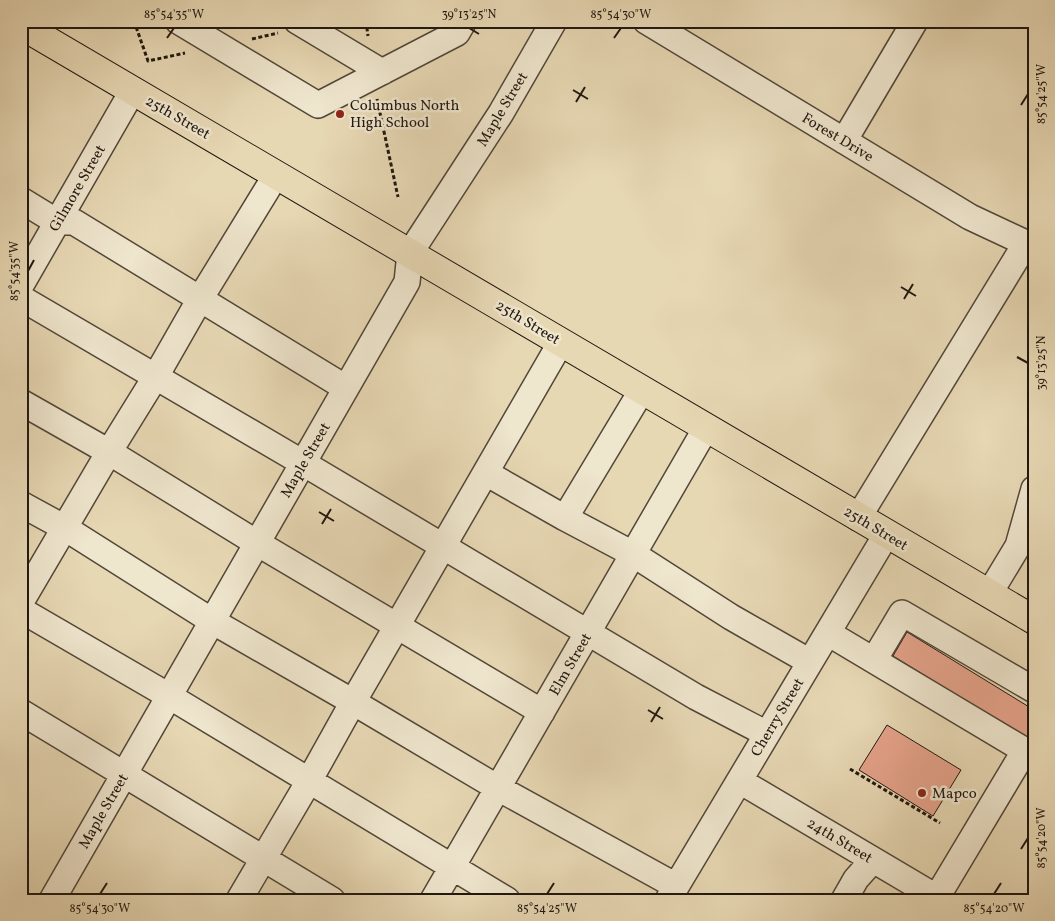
<svg xmlns="http://www.w3.org/2000/svg" width="1055" height="921" viewBox="0 0 1055 921" font-family="Vollkorn,serif">
<rect width="100%" height="100%" fill="#e7d8b4"/>
<filter id="stains"><feTurbulence type="fractalNoise" baseFrequency=".004" numOctaves="4"/><feColorMatrix values="0 0 0 0 .2 0 0 0 0 .09 0 0 0 0 .02 0 0 0 .5 -.17"/></filter>
<radialGradient id="worn" r=".72"><stop offset=".6" stop-color="#630" stop-opacity="0"/><stop offset="1" stop-color="#630" stop-opacity=".3"/></radialGradient>
<!-- building -->
<path fill="#e6a38b" stroke="#201710" d="M907,632L1034,710V742L893,656Z
M887,725L961,770L933,816L859,770Z"/>
<g fill="none" stroke-linecap="round" stroke-linejoin="round">
<!-- minor casing -->
<g stroke="#524739" stroke-width="28">
<path id="minor" d="M178,21L318,105L457,33L464,21
M297,21L382,72
M646,21L970,217L1034,247
M844,141L915,21
M21,200L57,222H74L346,388
M21,285L133,90
M21,298L303,463L696,697L767,734
M21,402L109,452L257,543L542,712
M486,473L565,518L633,554L731,617L810,662
M21,504L65,528L212,621L353,702L498,788L676,886
M565,518L642,390
M858,518L1026,243
M989,594L1018,546L1034,489
M21,602L109,452L156,376L200,299L276,175
M21,610L169,696L507,900
M828,633L1034,756
M874,660L902,613L1034,690
M21,712L332,900
M740,781L941,900
M937,897L1025,750
M52,900L407,282L410,253L501,113L554,21
M239,900L309,781L353,702L561,342
M433,900L706,428
M668,900L886,535
M844,900L856,879L873,860"/>
</g>
<!-- major casing -->
<g stroke="#201710" stroke-width="30">
<path id="major" d="M21,25L1034,620"/>
</g>
<!-- path -->
<path stroke="#201710" stroke-width="3" stroke-dasharray="4 2.5" stroke-linecap="butt" d="M134,21L148,61L185,53
M366,21L368,36
M252,39L278,33
M377,99L398,197
M850,769L940,823"/>
<!-- minor -->
<use href="#minor" stroke="#efe6ce" stroke-width="25"/>
<!-- major -->
<use href="#major" stroke="#e7d8b4" stroke-width="28"/>
</g>
<!-- ticks -->
<path fill="none" stroke="#201710" stroke-width="2" d="M469,28L479,34M167,38L174,28M614,38L621,28M573,90L588,99M576,102L585,87M1021,105L1028,94M28,271L34,260M901,287L916,296M904,299L913,284M1017,357L1028,363M319,512L334,521M322,524L331,509M648,710L663,719M651,722L660,707M1021,849L1028,838M100,894L107,883M547,894L554,883M994,894L1001,883"/>
<!-- markers -->
<g fill="#8f2418" stroke="#efe6ce" stroke-width="2">
<circle cx="340" cy="114" r="5"/>
<circle cx="922" cy="793" r="5"/>
</g>
<g text-anchor="middle" stroke-width="5" stroke-linejoin="round" paint-order="stroke">
<!-- poi labels -->
<g font-size="15" fill="#201710" stroke="#efe6ce" text-anchor="start">
<text x="350" y="110">Columbus North<tspan x="350" dy="17">High School</tspan></text>
<text x="932" y="798">Mapco</text>
</g>
<!-- street labels -->
<g font-size="15" fill="#201710" stroke="#efe6ce">
<text transform="translate(502 109) rotate(-59)" y="5">Maple Street</text>
<text transform="translate(178 117) rotate(30)" y="5">25th Street</text>
<text transform="translate(838 137) rotate(31)" y="5">Forest Drive</text>
<text transform="translate(77 188) rotate(-60)" y="5">Gilmore Street</text>
<text transform="translate(528 322) rotate(31)" y="5">25th Street</text>
<text transform="translate(305 460) rotate(-60)" y="5">Maple Street</text>
<text transform="translate(876 528) rotate(31)" y="5">25th Street</text>
<text transform="translate(570 664) rotate(-60)" y="5">Elm Street</text>
<text transform="translate(777 717) rotate(-59)" y="5">Cherry Street</text>
<text transform="translate(103 811) rotate(-60)" y="5">Maple Street</text>
<text transform="translate(840 840) rotate(31)" y="5">24th Street</text>
</g>
</g>
<!-- margin -->
<rect width="1055" height="921" fill="none" stroke="#e7d8b4" stroke-width="55"/>
<rect x="28" y="28" width="1000" height="866" fill="none" stroke="#201710" stroke-width="2"/>
<g font-size="12" text-anchor="middle" fill="#201710">
<text x="174" y="18">85°54'35"W</text>
<text x="469" y="18">39°13'25"N</text>
<text x="621" y="18">85°54'30"W</text>
<text transform="translate(1041 94) rotate(-90)" y="4">85°54'25"W</text>
<text transform="translate(14 271) rotate(-90)" y="4">85°54'35"W</text>
<text transform="translate(1041 363) rotate(-90)" y="4">39°13'25"N</text>
<text transform="translate(1041 838) rotate(-90)" y="4">85°54'20"W</text>
<text x="100" y="912">85°54'30"W</text>
<text x="547" y="912">85°54'25"W</text>
<text x="994" y="912">85°54'20"W</text>
</g>
<rect width="100%" height="100%" filter="url(#stains)"/>
<rect width="100%" height="100%" fill="url(#worn)"/>
</svg>
